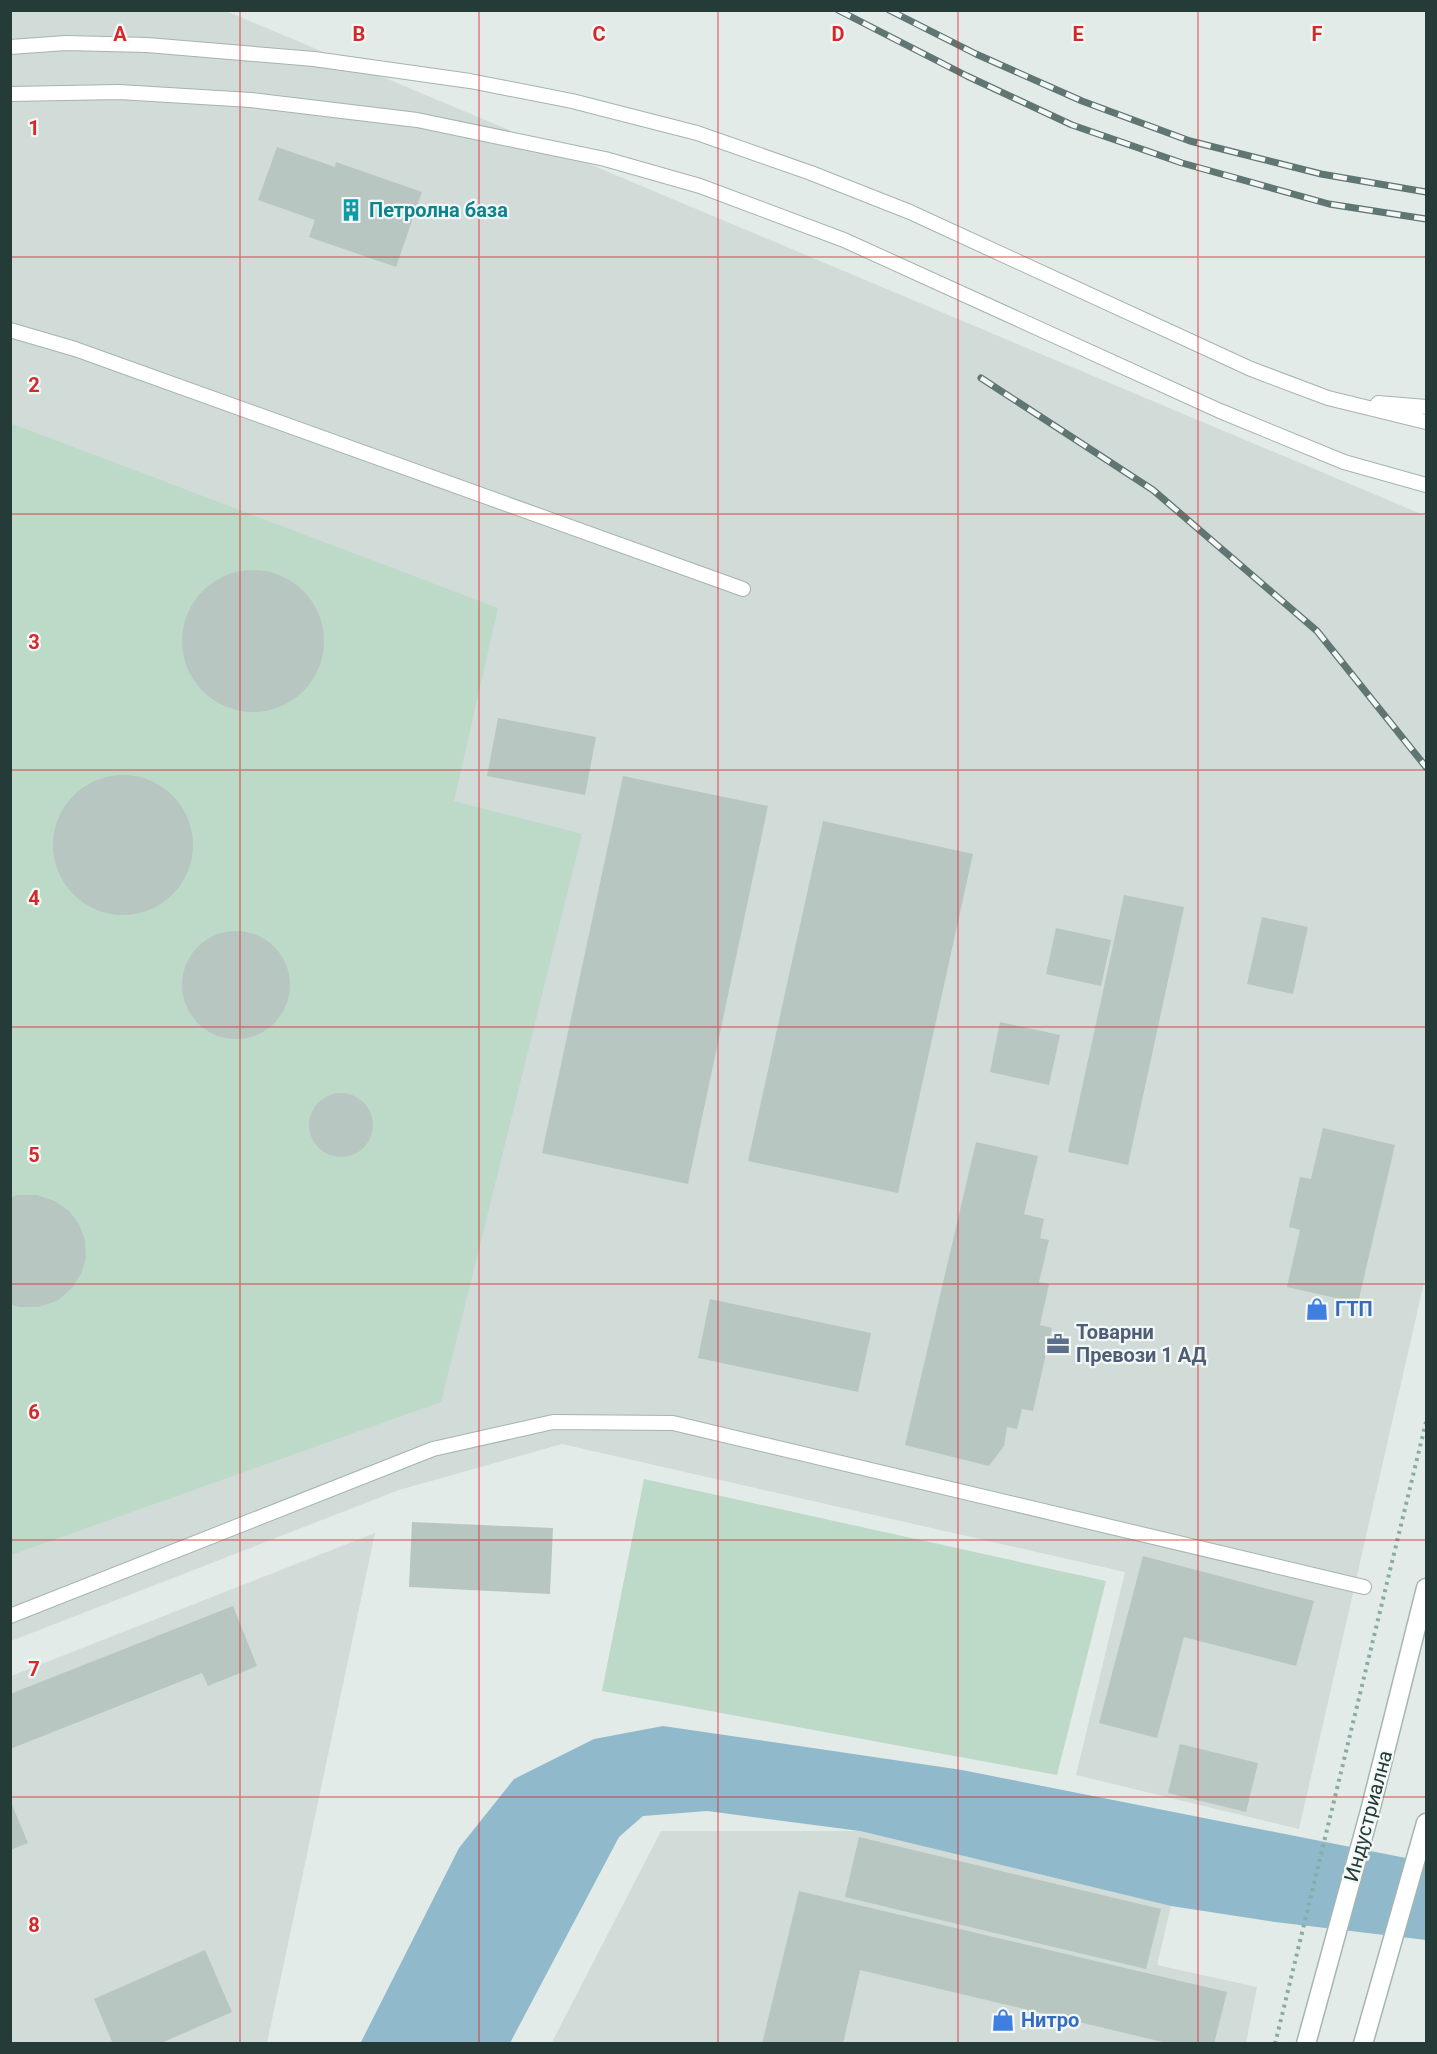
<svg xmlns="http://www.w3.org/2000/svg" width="1437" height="2054" viewBox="0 0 1437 2054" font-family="Roboto,sans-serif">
<rect width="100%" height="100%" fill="#e3ebe9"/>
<!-- built -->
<path fill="#d1dbd8" d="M11,11H226L1426,516V1274L1299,1829L1076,1775L1125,1572L562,1444L399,1490L11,1641Z
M375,1533L267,2043L11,2044V1676Z
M661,1831H860L1171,1906L1157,1965L1257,1987L1246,2043L551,2044Z"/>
<!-- green -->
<path fill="#bddac9" d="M10,423L498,608L454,801L582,834L441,1402L11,1555Z
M644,1479L1106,1581L1057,1775L602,1691Z"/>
<!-- water -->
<path fill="#90bacb" d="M663,1726L962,1770L1426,1862V1940L1275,1922L1171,1906L860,1831L707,1811L643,1816L619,1837L510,2043L360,2044L459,1848L514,1779L594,1739Z"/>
<!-- building -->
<path fill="#b8c6c2" d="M277,147L335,167L336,162L422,192L396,267L309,237L315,220L258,200Z
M182 641a71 71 0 1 1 142 0a71 71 0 1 1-142 0Z
M498,718L596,737L585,795L487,776Z
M53 845a70 70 0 1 1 140 0a70 70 0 1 1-140 0Z
M623,776L768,806L688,1184L542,1153Z
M823,821L973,854L898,1193L748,1161Z
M1124,895L1184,907L1128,1165L1068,1152Z
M1262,917L1308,927L1293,994L1247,984Z
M1056,928L1111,940L1101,986L1046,974Z
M182 985a54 54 0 1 1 108 0a54 54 0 1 1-108 0Z
M1000,1022L1060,1035L1049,1085L990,1072Z
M309 1125a32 32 0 1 1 64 0a32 32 0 1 1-64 0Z
M1323,1128L1395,1145L1358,1303L1287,1287L1300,1230L1289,1227L1300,1177L1311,1179Z
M976,1142L1038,1156L1024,1214L1044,1219L1040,1238L1049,1240L1039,1282L1049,1284L1040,1325L1052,1328L1033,1411L1022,1409L1017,1429L1007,1427L1004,1446L989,1466L905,1445Z
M17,1195H37L55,1201L69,1211L79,1224L85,1240L86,1258L81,1274L72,1288L57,1301L38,1307H19L10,1304V1198Z
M710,1299L871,1333L858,1392L698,1358Z
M412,1522L553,1528L550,1594L409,1587Z
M1143,1556L1314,1601L1296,1666L1184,1637L1157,1738L1099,1723Z
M233,1606L257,1666L208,1686L202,1673L10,1749V1694Z
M1180,1744L1258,1763L1246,1812L1168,1793Z
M10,1800L28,1843L10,1850Z
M859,1837L1161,1909L1146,1969L845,1897Z
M799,1891L1227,1992L1214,2044H1171L860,1970L843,2044H762Z
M205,1950L232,2012L159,2044H113L94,1999Z"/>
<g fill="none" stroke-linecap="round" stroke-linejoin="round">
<!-- lane casing -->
<g stroke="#a6b3b0" stroke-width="16">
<path id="lane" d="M10,47L66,43L147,45L314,59L470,81L572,101L697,133L811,173L910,212L1251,369L1328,398L1426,422
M10,94L119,92L251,100L417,120L605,159L700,186L844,240L1220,411L1344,462L1426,485
M10,330L75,349L743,589
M1378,403L1426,407
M10,1616L433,1449L553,1422L673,1423L1364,1587"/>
</g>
<!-- secondary casing -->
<g stroke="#a2b6b2" stroke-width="21">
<path id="secondary" d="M1306,2044L1370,1811L1426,1588
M1363,2044L1426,1823"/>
</g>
<!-- lane -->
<use href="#lane" stroke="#fff" stroke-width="14"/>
<!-- secondary -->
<use href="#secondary" stroke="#fff" stroke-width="18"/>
<!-- rail casing -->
<g stroke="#5f7673" stroke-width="7">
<path id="rail" d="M838,10L967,76L1072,125L1182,163L1329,204L1426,219
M889,10L976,54L1082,101L1190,141L1321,174L1426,192
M981,378L1153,490L1317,631L1426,767"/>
</g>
<!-- rail -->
<use href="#rail" stroke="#f3f8f6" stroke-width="4.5" stroke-dasharray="14" stroke-linecap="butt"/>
<!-- path-bridge -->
<path stroke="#86aca5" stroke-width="4" stroke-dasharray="3 4.5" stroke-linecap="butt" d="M1275,2044L1426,1422"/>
</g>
<!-- grid -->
<path fill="none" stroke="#d62828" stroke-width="1.5" stroke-opacity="0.55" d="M240,10V2044M479,10V2044M718,10V2044M958,10V2044M1198,10V2044M10,257H1426M10,514H1426M10,770H1426M10,1027H1426M10,1284H1426M10,1540H1426M10,1797H1426"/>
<!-- icons -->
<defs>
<g id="building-bare" transform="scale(1.8)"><path d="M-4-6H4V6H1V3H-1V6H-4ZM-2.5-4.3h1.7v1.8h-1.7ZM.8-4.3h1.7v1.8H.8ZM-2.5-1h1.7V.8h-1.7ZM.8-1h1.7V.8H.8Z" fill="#0f9aa8" stroke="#f3f8f6" stroke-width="2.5" paint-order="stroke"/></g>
<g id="shop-bare" transform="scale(1.8)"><path d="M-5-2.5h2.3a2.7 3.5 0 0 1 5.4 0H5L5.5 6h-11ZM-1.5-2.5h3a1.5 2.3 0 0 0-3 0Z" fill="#3f7fe0" stroke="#f3f8f6" stroke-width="2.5" paint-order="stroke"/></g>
<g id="office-bare" transform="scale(1.8)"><path d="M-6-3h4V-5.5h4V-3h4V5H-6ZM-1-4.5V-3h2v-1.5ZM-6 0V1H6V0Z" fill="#5c6f8a" stroke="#f3f8f6" stroke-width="2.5" paint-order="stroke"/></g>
</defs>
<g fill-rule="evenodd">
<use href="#building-bare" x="351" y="210"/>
<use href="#shop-bare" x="1317" y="1309"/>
<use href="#office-bare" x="1058" y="1344"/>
<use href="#shop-bare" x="1003" y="2020"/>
</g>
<g text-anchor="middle" stroke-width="4.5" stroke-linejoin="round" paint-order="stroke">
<!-- culture labels -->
<g font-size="20" font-weight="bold" fill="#0d838f" stroke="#f3f8f6" text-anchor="start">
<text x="369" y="217">Петролна база</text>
</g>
<!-- shop labels -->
<g font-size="20" font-weight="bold" fill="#366cbe" stroke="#f3f8f6" text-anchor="start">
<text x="1335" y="1316">ГТП</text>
<text x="1021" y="2027">Нитро</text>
</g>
<!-- service labels -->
<g font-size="20" font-weight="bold" fill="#4e5e75" stroke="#f3f8f6" text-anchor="start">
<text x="1076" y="1339">Товарни<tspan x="1076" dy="23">Превози 1 АД</tspan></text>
</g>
<!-- street labels -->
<g font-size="20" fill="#243b38" stroke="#f3f8f6">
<text transform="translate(1368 1816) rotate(-75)" y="7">Индустриална</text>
</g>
</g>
<g font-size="20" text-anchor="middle" font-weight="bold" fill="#d62828" stroke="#f3f8f6" stroke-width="4.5" stroke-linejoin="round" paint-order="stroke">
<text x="120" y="41">A</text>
<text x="359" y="41">B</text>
<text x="599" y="41">C</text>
<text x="838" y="41">D</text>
<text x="1078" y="41">E</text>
<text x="1317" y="41">F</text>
<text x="34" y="135">1</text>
<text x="34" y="392">2</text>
<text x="34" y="649">3</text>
<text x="34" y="905">4</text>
<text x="34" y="1162">5</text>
<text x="34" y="1419">6</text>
<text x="34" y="1676">7</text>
<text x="34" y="1932">8</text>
</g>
<!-- border -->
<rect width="1437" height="2054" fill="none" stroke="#243b38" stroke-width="24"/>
</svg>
